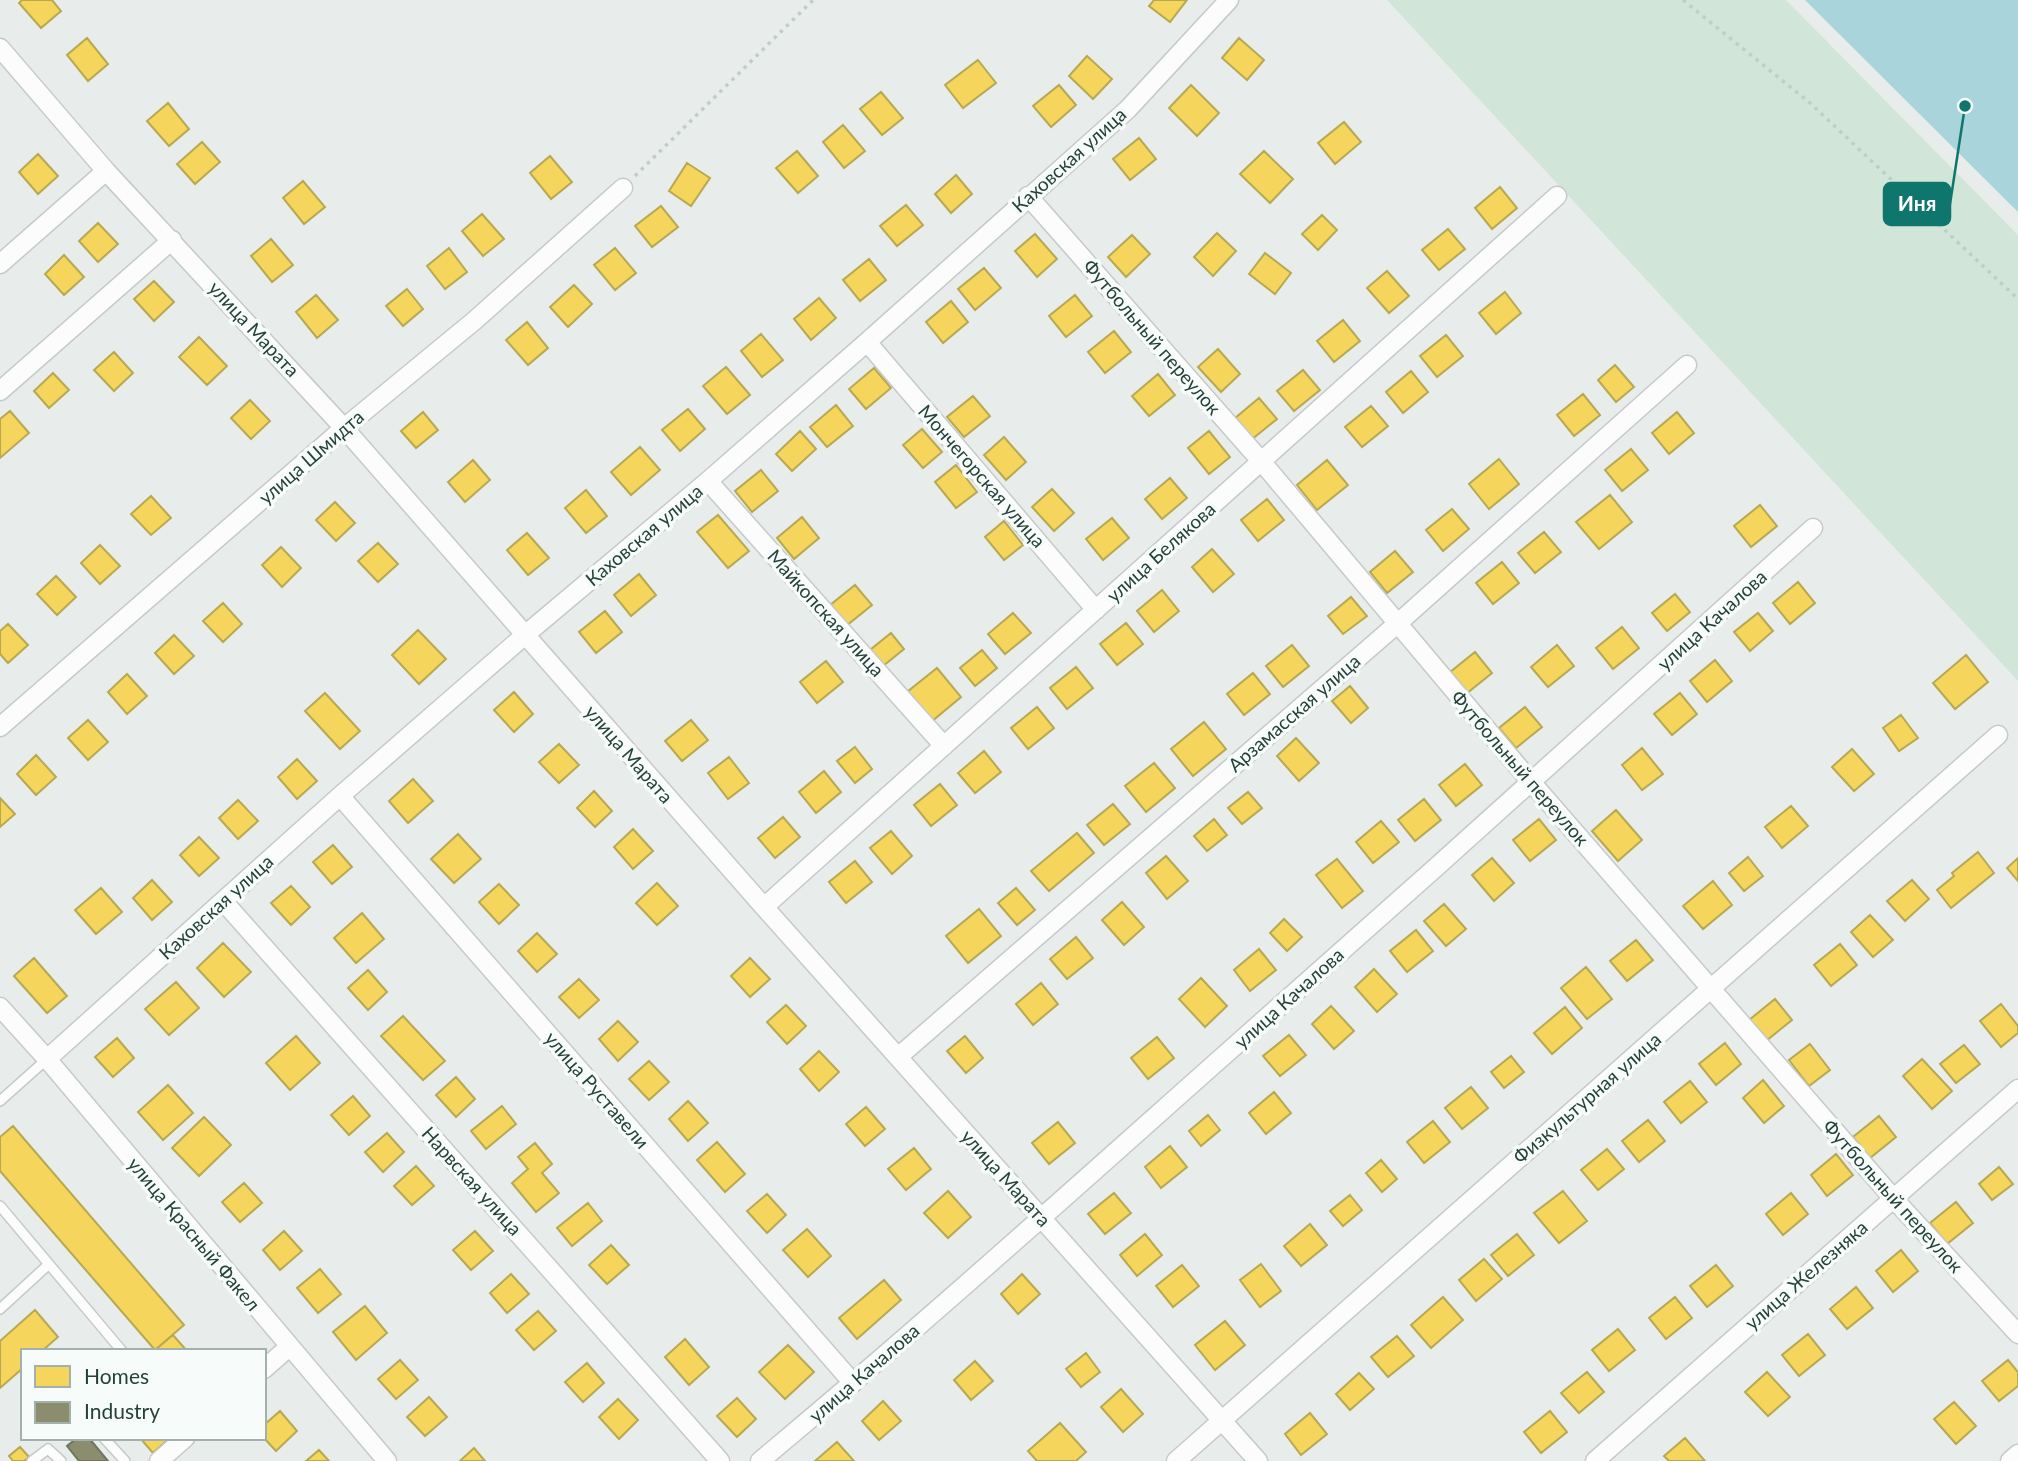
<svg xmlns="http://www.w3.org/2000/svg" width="2018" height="1461" viewBox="0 0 2018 1461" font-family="Lato,sans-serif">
<rect width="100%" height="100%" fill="#e8edeb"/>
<!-- green -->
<path fill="#d1e6d8" d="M1387,0H1786L2018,235V681Z"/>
<!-- water -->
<path fill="#a9d4db" d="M1805,0H2018V212Z"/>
<!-- homes -->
<path fill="#f6d55c" stroke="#b7a952" stroke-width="2" d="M22,0H52L61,11L41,28L19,3Z
M1154,0H1187L1170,22L1149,6Z
M87,38L108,64L88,81L67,55Z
M1239,38L1264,60L1247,80L1222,58Z
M1087,56L1112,79L1093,99L1069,76Z
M978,60L996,83L963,108L945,85Z
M1059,85L1076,105L1051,127L1033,106Z
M1191,85L1219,113L1197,136L1169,108Z
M881,92L903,118L882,135L860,109Z
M168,103L189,129L169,146L147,121Z
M1344,122L1361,142L1335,164L1318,143Z
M843,125L865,151L844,168L823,142Z
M1139,138L1156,159L1130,180L1113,159Z
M202,142L220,162L195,184L177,164Z
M797,151L818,176L798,193L776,168Z
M1264,151L1293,179L1270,203L1240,174Z
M38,154L58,176L38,194L19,172Z
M550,156L572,182L551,199L530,173Z
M687,163L710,178L691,206L669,191Z
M956,175L972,194L951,213L935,194Z
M303,181L325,207L304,224L283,198Z
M1500,187L1517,208L1492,229L1475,208Z
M906,205L923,225L897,246L880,226Z
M661,206L678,227L652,247L635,226Z
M482,214L504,239L483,256L462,231Z
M1322,215L1337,230L1318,250L1302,234Z
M98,223L118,244L98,262L79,241Z
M1448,229L1465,249L1439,270L1422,250Z
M1217,233L1236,251L1213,276L1194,257Z
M1035,234L1057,259L1037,277L1015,251Z
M1132,235L1150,254L1126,277L1108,257Z
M271,239L293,265L272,282L251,256Z
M449,248L467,272L445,289L427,266Z
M615,248L636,273L615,290L594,265Z
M1265,253L1291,273L1275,294L1249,274Z
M64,255L84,277L64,295L45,274Z
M869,259L886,280L860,301L843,280Z
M984,268L1001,288L975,310L958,289Z
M1387,271L1409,296L1389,313L1367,288Z
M154,281L174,302L154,321L134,299Z
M574,285L592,304L568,327L550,307Z
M407,289L423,309L403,326L386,306Z
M1505,292L1521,313L1496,334L1479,313Z
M316,295L338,320L317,338L296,312Z
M1075,295L1092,316L1066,337L1049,316Z
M819,298L836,318L811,340L794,319Z
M951,301L968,322L943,343L926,322Z
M1343,320L1360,341L1334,362L1317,341Z
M527,322L548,348L528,365L506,340Z
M1114,331L1131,352L1105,373L1088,352Z
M761,334L783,360L762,377L741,351Z
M1446,335L1463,356L1437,377L1420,356Z
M199,337L227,366L207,385L179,357Z
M1218,349L1240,374L1221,392L1198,367Z
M114,352L133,373L114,391L94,370Z
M1615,365L1634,387L1616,402L1598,380Z
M726,367L750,395L727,414L703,386Z
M874,368L891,388L866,409L849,389Z
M1303,370L1320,390L1294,411L1277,391Z
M1411,371L1428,392L1403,413L1386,392Z
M53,373L69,390L49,408L34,391Z
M1158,374L1175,395L1149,416L1132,396Z
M1583,394L1600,415L1574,436L1557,415Z
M973,396L990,416L964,437L947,417Z
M1259,398L1277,419L1251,440L1234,419Z
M250,400L270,421L251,439L231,418Z
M836,405L853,426L827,447L810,427Z
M1371,406L1388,426L1362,447L1345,427Z
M688,409L705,429L680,451L662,430Z
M10,411L29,433L0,458V419Z
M423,412L438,430L416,448L401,431Z
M1677,412L1694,433L1669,454L1652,433Z
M922,429L942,452L923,468L903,445Z
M800,431L816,449L792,471L776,454Z
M1209,431L1230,457L1209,474L1188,448Z
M1004,437L1026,462L1006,480L984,455Z
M640,447L660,470L631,495L611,472Z
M1631,449L1648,470L1622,491L1605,470Z
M1499,459L1519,484L1489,509L1469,484Z
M473,460L490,480L465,502L448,482Z
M1327,460L1348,485L1317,510L1297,485Z
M956,465L977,492L956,508L935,482Z
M761,470L778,491L752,512L735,491Z
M1170,478L1187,498L1162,519L1145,499Z
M1052,489L1074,513L1054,531L1032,507Z
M586,490L607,516L586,533L565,508Z
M1610,495L1632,522L1599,549L1576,522Z
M151,496L171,518L151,535L131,514Z
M1267,499L1284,520L1258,541L1241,520Z
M335,502L355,523L336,541L316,520Z
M1760,505L1777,526L1751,547L1734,526Z
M1452,509L1469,529L1443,551L1426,530Z
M718,515L749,551L728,568L697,532Z
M802,517L819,538L794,559L777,538Z
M1112,518L1129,538L1103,560L1086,539Z
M1004,521L1023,545L1004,560L985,537Z
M1544,532L1561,552L1535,573L1518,553Z
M527,533L549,558L528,575L507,550Z
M378,543L398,564L378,582L358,561Z
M100,545L120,566L100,584L81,563Z
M281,547L301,568L282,587L262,565Z
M1212,549L1234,574L1213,592L1192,567Z
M1395,551L1413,572L1387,593L1370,572Z
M1502,562L1519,583L1493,604L1476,583Z
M639,574L656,595L631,616L614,595Z
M56,576L76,597L57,615L37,594Z
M1798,582L1815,603L1790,624L1773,603Z
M855,585L872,605L846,626L829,606Z
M1162,590L1179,611L1154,632L1137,611Z
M1675,594L1690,612L1667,631L1652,613Z
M1351,597L1367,616L1343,634L1328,616Z
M223,603L242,624L223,642L203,621Z
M605,611L622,632L596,653L579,632Z
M1013,613L1031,633L1005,654L988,634Z
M1758,613L1773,631L1750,651L1734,632Z
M1126,623L1143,644L1117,665L1100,644Z
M8,624L28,645L8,663L0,654V631Z
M1622,627L1639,648L1613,669L1596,648Z
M418,630L446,659L419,684L392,655Z
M891,633L904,649L883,666L870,650Z
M174,635L194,656L174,674L155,653Z
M1292,645L1309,666L1283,687L1266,666Z
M1557,645L1574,666L1548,687L1531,667Z
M982,650L997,668L975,686L960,668Z
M1475,652L1492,673L1466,694L1449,673Z
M1966,655L1988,682L1955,709L1933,683Z
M1715,660L1732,681L1707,702L1690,681Z
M826,661L843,682L817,703L800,682Z
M1076,667L1093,688L1067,709L1050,688Z
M937,668L961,697L931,722L907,692Z
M1253,673L1270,694L1244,715L1227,694Z
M127,674L147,696L127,714L108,692Z
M1350,686L1368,708L1351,723L1332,701Z
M514,692L533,714L514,732L494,710Z
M325,693L360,731L340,749L305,711Z
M1680,693L1697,714L1672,735L1654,714Z
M1037,707L1054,728L1028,749L1011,728Z
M1525,707L1542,727L1516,748L1499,728Z
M1901,715L1918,738L1899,751L1883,728Z
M88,720L108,742L88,760L68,738Z
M691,720L708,740L682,761L665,741Z
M1204,722L1226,749L1193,776L1171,749Z
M1296,738L1319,763L1299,781L1277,756Z
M559,744L579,765L559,783L539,762Z
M855,747L872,769L855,783L837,761Z
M1642,748L1663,774L1642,790L1622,765Z
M1852,749L1874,774L1854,791L1832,767Z
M984,751L1001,772L975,793L958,773Z
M36,755L56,777L36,795L17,774Z
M729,757L749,783L728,799L708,773Z
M297,759L317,781L297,799L278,777Z
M1154,763L1175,788L1146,812L1125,786Z
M1465,764L1482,785L1456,806L1439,785Z
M824,771L841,792L816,813L799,792Z
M413,779L433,801L408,823L389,801Z
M940,784L957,805L931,826L914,805Z
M594,791L612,811L595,827L577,808Z
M1248,792L1262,808L1242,824L1228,808Z
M0,798L15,814L0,827Z
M1424,799L1441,820L1415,841L1398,820Z
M238,800L258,821L238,839L219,818Z
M1113,804L1130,824L1104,845L1087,825Z
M1791,806L1808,826L1782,848L1765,827Z
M1616,810L1642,840L1618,861L1592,831Z
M783,817L800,837L775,858L758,838Z
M1214,819L1227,835L1207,851L1194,836Z
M1539,819L1556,840L1530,861L1513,840Z
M1381,821L1399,842L1373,863L1356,842Z
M633,829L653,851L633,869L614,847Z
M891,831L912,856L892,874L870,848Z
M1077,833L1094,853L1049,891L1031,871Z
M458,834L481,859L454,883L431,859Z
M199,837L219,858L199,876L180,855Z
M333,845L352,867L332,884L313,862Z
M1978,852L1994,873L1951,908L1937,890L1954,876L1952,873Z
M1166,856L1188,881L1167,899L1146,873Z
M1748,857L1763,876L1744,891L1729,873Z
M1492,858L1514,883L1494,901L1472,875Z
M2018,858V881L2007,868Z
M1337,859L1363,891L1342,908L1316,875Z
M855,861L872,882L846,903L829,882Z
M152,880L172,902L152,920L133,898Z
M1912,880L1929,899L1905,921L1887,901Z
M1713,881L1732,905L1703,929L1683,906Z
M657,883L678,906L657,925L636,903Z
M499,884L519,905L499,924L479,902Z
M291,886L310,907L291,925L271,903Z
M101,888L122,912L96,934L75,910Z
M1016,888L1035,910L1017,925L998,903Z
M1122,902L1144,927L1124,945L1102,920Z
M1444,904L1466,929L1446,946L1424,921Z
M979,909L1001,936L968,963L946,936Z
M362,913L384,939L356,963L334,938Z
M1870,915L1893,940L1873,957L1851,932Z
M1284,919L1302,937L1287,951L1270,933Z
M1416,930L1433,951L1407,972L1390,951Z
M537,933L557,954L537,972L518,951Z
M1076,937L1093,958L1067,979L1050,959Z
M1636,940L1653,960L1627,981L1610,961Z
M223,943L251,972L224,997L197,968Z
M1840,944L1857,965L1831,986L1814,965Z
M1259,949L1276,970L1250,991L1234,970Z
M34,958L67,996L47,1013L14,976Z
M750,958L770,979L750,997L731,976Z
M1586,967L1612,999L1587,1019L1561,988Z
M1374,969L1397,994L1377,1012L1355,987Z
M368,970L387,992L368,1010L348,988Z
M1201,978L1227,1006L1205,1027L1179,999Z
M579,979L599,1000L579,1018L559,997Z
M176,982L199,1008L169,1035L145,1009Z
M1041,983L1058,1004L1033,1025L1016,1004Z
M1775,999L1792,1020L1766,1041L1749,1020Z
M2001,1004L2018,1026V1033L2001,1047L1980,1021Z
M786,1005L806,1026L787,1044L767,1022Z
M1331,1006L1354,1031L1334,1049L1312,1024Z
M1565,1007L1582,1028L1552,1054L1534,1033Z
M403,1016L445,1061L423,1080L381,1036Z
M618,1021L638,1042L618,1061L599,1039Z
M1289,1035L1306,1055L1280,1076L1263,1056Z
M296,1036L320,1063L290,1090L266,1063Z
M965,1036L983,1058L966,1073L947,1051Z
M1157,1037L1174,1058L1148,1079L1131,1058Z
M117,1038L134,1058L113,1077L95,1057Z
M1725,1043L1741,1064L1716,1085L1699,1064Z
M1810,1044L1830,1070L1809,1086L1789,1060Z
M1964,1045L1980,1064L1956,1083L1940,1064Z
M819,1051L839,1072L819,1091L800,1069Z
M1511,1056L1524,1072L1504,1088L1491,1072Z
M1922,1059L1952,1091L1932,1109L1903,1076Z
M649,1061L669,1082L649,1100L629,1079Z
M456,1077L475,1099L456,1117L436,1095Z
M1763,1080L1784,1106L1764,1123L1743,1098Z
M1690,1081L1707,1102L1681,1123L1664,1102Z
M168,1085L193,1113L163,1140L138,1112Z
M1471,1087L1488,1108L1462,1129L1445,1108Z
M1274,1092L1291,1113L1266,1134L1249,1113Z
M353,1096L370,1116L349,1135L331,1115Z
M688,1101L708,1123L688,1141L669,1119Z
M502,1106L516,1124L486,1149L471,1131Z
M866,1107L885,1129L865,1146L846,1124Z
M1208,1115L1220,1130L1201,1146L1189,1131Z
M1879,1116L1896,1137L1870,1158L1853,1137Z
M204,1117L231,1145L199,1176L172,1148Z
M1648,1120L1665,1141L1639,1162L1622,1141Z
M1433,1121L1450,1142L1424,1163L1407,1142Z
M1058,1122L1075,1143L1049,1164L1032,1143Z
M13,1126L184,1325L155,1350L0,1171V1137Z
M387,1133L404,1152L383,1172L365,1152Z
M717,1142L745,1174L725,1192L697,1160Z
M535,1143L552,1164L542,1173L559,1193L536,1212L512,1183L528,1169L518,1157Z
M1170,1146L1187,1167L1161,1188L1145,1167Z
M914,1148L931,1169L906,1190L888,1169Z
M1607,1149L1624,1169L1598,1190L1581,1170Z
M1836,1154L1853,1175L1827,1196L1811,1175Z
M1381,1160L1397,1179L1382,1192L1366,1173Z
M416,1166L434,1186L412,1205L394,1186Z
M1999,1167L2013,1184L1992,1200L1979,1184Z
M244,1183L262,1203L240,1222L222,1202Z
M948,1191L971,1217L948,1238L924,1213Z
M1563,1191L1587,1221L1559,1243L1534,1213Z
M1114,1193L1131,1213L1105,1234L1088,1214Z
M1791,1193L1808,1214L1783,1235L1766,1214Z
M767,1194L786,1215L767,1233L747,1211Z
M1350,1195L1362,1210L1343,1226L1330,1211Z
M1956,1202L1973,1223L1947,1244L1930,1223Z
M588,1203L602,1221L572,1246L557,1228Z
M1310,1224L1327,1245L1301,1266L1284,1246Z
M807,1229L831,1256L808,1277L783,1250Z
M284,1231L302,1251L280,1270L263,1250Z
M475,1231L493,1251L471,1270L453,1250Z
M1145,1234L1162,1255L1137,1276L1120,1255Z
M1517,1234L1534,1255L1508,1276L1491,1255Z
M611,1245L629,1265L607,1284L589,1265Z
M1901,1250L1918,1271L1893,1292L1876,1271Z
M1484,1259L1502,1279L1476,1301L1459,1280Z
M1261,1264L1281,1291L1260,1307L1240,1280Z
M1182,1265L1199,1286L1173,1307L1156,1286Z
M1716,1265L1733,1286L1707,1307L1690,1286Z
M320,1269L341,1294L318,1313L297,1288Z
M511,1274L529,1294L507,1313L490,1293Z
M1022,1274L1040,1294L1018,1314L1001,1294Z
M884,1280L901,1300L857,1339L839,1318Z
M1856,1287L1873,1308L1847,1329L1830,1309Z
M1443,1297L1463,1320L1431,1348L1411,1325Z
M1675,1297L1692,1318L1666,1339L1649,1318Z
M365,1306L387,1333L356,1360L333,1332Z
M35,1310L58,1337L42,1351H23V1368L0,1388V1341Z
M538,1311L556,1331L534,1350L516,1330Z
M1225,1321L1245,1345L1215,1370L1195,1345Z
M1618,1329L1635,1350L1609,1371L1592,1350Z
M1808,1334L1825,1355L1799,1376L1782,1355Z
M173,1335L187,1351L155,1350Z
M1397,1336L1414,1356L1388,1377L1371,1357Z
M685,1339L709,1367L689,1385L665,1357Z
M788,1345L814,1372L785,1399L759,1372Z
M1086,1353L1100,1372L1081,1387L1066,1369Z
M400,1360L418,1380L396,1399L378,1379Z
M2008,1360L2018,1372V1386L1999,1401L1982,1381Z
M975,1361L993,1381L971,1400L954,1380Z
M587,1363L604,1383L583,1402L565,1382Z
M1587,1372L1604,1392L1579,1413L1561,1393Z
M1767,1372L1790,1397L1768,1416L1745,1392Z
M1359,1373L1374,1389L1350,1410L1336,1394Z
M1121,1389L1143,1414L1123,1432L1101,1407Z
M429,1397L447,1417L425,1436L407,1417Z
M737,1398L756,1419L737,1437L717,1416Z
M618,1399L638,1420L619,1439L599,1417Z
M883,1401L901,1421L879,1440L862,1421Z
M1954,1402L1976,1426L1956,1444L1934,1419Z
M280,1411L297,1431L276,1451L264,1438V1425Z
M1550,1411L1567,1432L1541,1453L1524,1432Z
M1310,1413L1327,1434L1301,1455L1285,1434Z
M1060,1423L1086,1452L1076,1461H1037L1028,1451Z
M140,1438H170L153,1453Z
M1685,1438L1705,1461H1669L1664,1456Z
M837,1442L854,1461H815Z
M20,1447L29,1457L24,1461H13L9,1456Z
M474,1448L485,1461H460Z
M319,1450L329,1461H306Z"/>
<!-- industry -->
<path fill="#8c8c6e" stroke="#6d765e" stroke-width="2" d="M77,1438H89L108,1461H79L67,1446Z"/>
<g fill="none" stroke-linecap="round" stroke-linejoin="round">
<!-- lane casing -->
<g stroke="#c5cac8" stroke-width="12">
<path id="lane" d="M0,1101L47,1059
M0,1206L122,1351
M0,1309L49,1264
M104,1438L125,1461
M32,1461L48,1449L61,1461"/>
</g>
<!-- street casing -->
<g stroke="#c5cac8" stroke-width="21">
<path id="street" d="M0,48L106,171L344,428L764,907L1258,1461
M1028,196L1261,461L1532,783L1893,1198L2018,1334
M0,264L106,171
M867,342L1096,610
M0,391L172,240
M708,481L944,746
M0,727L344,428L474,321L623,188
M340,796L853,1383
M223,901L720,1461
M764,907L1557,196
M0,1007L47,1059L387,1461
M898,1057L1397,624L1687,365
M47,1059L340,796L525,635L708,481L867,342L1128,109L1229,0
M264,1369L289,1347
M159,1461L185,1438
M760,1461C910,1336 1056,1205 1202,1075C1407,894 1610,712 1813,528
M1176,1461L1998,735
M1595,1461L2018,1089
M2010,1461L2018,1454"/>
</g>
<!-- path -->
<path stroke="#c3ccca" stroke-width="3.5" stroke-dasharray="3.5 5" stroke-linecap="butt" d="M1683,0L1810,103L2018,299
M635,176L813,0"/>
<!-- lane -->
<use href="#lane" stroke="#fcfcfc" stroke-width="9"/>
<!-- street -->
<use href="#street" stroke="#fcfcfc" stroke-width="18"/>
</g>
<g text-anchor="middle" stroke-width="7" stroke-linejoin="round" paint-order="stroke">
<!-- street labels -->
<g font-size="19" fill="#24423a" stroke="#f7fbf9">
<text transform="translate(1069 160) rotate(-42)" y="7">Каховская улица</text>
<text transform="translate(254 329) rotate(47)" y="7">улица Марата</text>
<text transform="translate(1152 337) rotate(49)" y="7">Футбольный переулок</text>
<text transform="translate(311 457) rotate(-41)" y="7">улица Шмидта</text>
<text transform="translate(982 476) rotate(49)" y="7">Мончегорская улица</text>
<text transform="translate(644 535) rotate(-40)" y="7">Каховская улица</text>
<text transform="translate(1161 552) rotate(-42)" y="7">улица Белякова</text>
<text transform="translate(826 613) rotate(48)" y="7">Майкопская улица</text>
<text transform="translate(1712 620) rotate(-42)" y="7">улица Качалова</text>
<text transform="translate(1294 713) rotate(-41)" y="7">Арзамасская улица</text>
<text transform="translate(629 754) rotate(49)" y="7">улица Марата</text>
<text transform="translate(1520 768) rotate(49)" y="7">Футбольный переулок</text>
<text transform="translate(216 907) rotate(-42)" y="7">Каховская улица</text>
<text transform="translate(1289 998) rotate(-42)" y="7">улица Качалова</text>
<text transform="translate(597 1090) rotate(49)" y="7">улица Руставели</text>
<text transform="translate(1587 1098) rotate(-41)" y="7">Физкультурная улица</text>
<text transform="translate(1006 1178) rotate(48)" y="7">улица Марата</text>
<text transform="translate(472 1181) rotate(48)" y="7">Нарвская улица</text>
<text transform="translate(1893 1196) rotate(48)" y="7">Футбольный переулок</text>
<text transform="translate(194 1234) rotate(50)" y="7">улица Красный Факел</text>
<text transform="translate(1806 1275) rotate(-41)" y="7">улица Железняка</text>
<text transform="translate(864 1373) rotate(-41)" y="7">улица Качалова</text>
</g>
</g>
<!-- callouts -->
<path fill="none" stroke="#0f766e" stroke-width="2.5" d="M1965 106L1950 204"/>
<circle fill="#0f766e" stroke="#f7fbf9" stroke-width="2.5" cx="1965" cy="106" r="7"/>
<rect fill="#0f766e" stroke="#0f766e" stroke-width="2.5" x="1884" y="183" width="66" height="42" rx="7"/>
<g font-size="21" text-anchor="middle" font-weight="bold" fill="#fff">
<text x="1917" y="211">Иня</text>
</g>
<!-- legend -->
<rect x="21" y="1349" width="245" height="91" fill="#f7fbf9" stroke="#a3b1ad" stroke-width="2"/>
<rect x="35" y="1366" width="35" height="21" fill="#f6d55c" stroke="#a3b1ad" stroke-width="2"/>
<text x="84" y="1384" font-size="21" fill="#24423a">Homes</text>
<rect x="35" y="1402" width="35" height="21" fill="#8c8c6e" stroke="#a3b1ad" stroke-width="2"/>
<text x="84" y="1419" font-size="21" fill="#24423a">Industry</text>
</svg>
